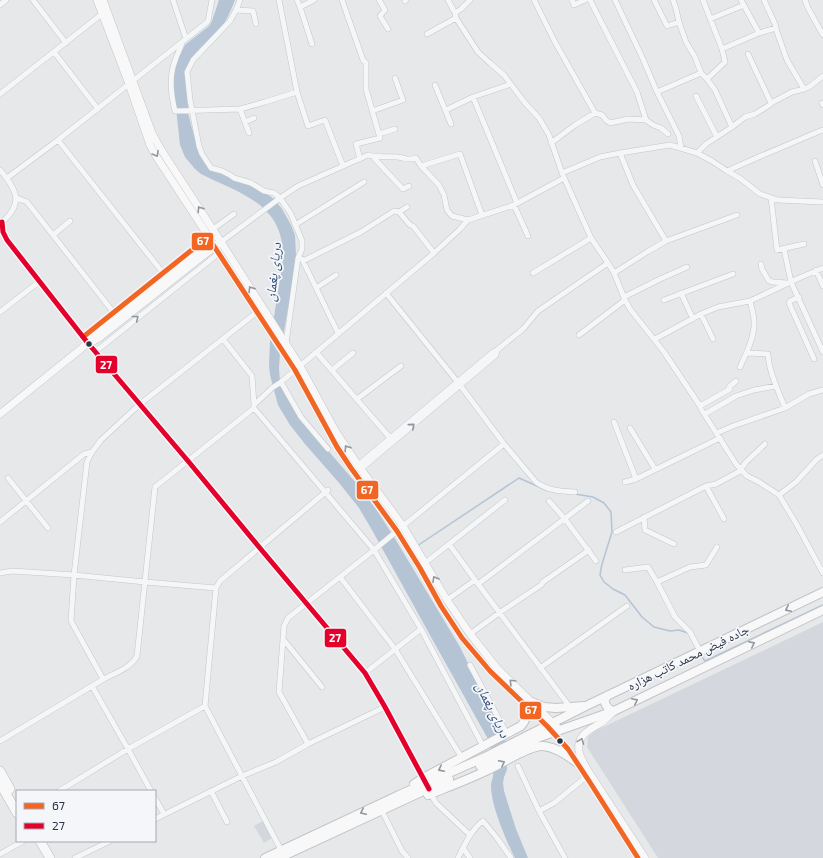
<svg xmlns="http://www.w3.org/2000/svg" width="823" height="858" viewBox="0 0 823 858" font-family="'Exo 2','Noto Naskh Arabic',sans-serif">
<rect width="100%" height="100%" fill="#e6e8ea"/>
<!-- built -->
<path fill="#d4d7dd" d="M823,622V858H658L587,747L588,737L595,731Z
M263,821L272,838L264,843L254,826Z"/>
<!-- water -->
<path fill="#b4c4d5" d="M219,0H235C231,10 227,20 221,28C210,40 188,55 186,72C185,80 188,97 188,106V113L197,147L208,165L248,183L267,194L274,199L282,209L291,225L295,235L296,255L295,270L280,353L279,368L280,382L318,439L369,498L394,537L460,647L490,708L502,732L506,742L507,770L504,777L503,783L504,791L516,829L528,858H515C506,840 491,806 491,785C491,782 493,779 493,776C494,765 492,749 488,739L436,646L372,530L359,508L340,484L305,444L290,425L278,405L270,375L269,365L270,342L283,260C285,204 241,194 201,174L195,169L185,157L180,145L173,80V72L179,53L186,44L209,26L212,21Z"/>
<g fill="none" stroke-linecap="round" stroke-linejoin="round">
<!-- stream -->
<path stroke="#b4c4d5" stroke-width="1.5" d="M575,494L593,497L604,503L611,512L612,532L602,564L600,575L604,582L613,589L625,595L642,617L654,627L670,631L679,630L688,633
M417,546L519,478L546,490
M700,654L705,661L823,605"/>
<!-- street casing -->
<g stroke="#c4c6c8" stroke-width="6">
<path id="street" d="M33,0L66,43
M173,0L186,39
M240,0L236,10L230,21L193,60L187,72L190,100L199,146L202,154L211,168L222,171L230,175L234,178L251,183L264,191L274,193L280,198L291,214L302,241V249L298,258L286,343
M279,0L297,92L308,126L325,120L343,166
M297,0L300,7L312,44
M342,0L363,60L366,63V89L380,138L356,144L360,159
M379,0L385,10L380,16L388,29
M448,0L455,13L456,18L478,52L490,63L504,75L525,103L539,118L549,135L562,173L591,238L608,263L614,273L625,300L630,309L664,352L700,406L701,409L736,464L747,476L759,482L779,495L797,525L823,573
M534,0L555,42L595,113
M572,0L574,5L585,0
M590,0L637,92L646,120
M615,0L643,59L657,92L679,136L681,148
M654,0L667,26L679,22
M673,0L676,9L679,22L686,42L695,57L701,73L707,79L715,90L732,127
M703,0L722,49L725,62L707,79
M741,0L759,33
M764,0L775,24L777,32L787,60L804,89
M805,0L808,8L823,35
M405,1L406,0
M0,5L6,0
M300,7L314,0
M236,10L253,11L256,24
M455,13L461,9L470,0
M710,19L744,5
M427,34L456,18
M182,43C180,50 177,54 175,61C169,76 171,95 175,111L240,109L265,102L297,92
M722,49L759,33L776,28
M54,52L98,109
M748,54L771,103
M435,85L451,124
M657,92L701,73
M0,94L102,14
M696,96L717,137
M473,97L517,203
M822,103L823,105
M240,109L249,133
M446,110L473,97L511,84
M372,111L403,100L395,78
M245,122L254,118
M379,134L395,129
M58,140L163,273
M551,143L575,125L595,113L602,115L606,120L610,123L628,119L646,120L653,125L661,128L668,134
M620,153L633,185L666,241
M697,153L706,144L732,127L745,117L755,114L771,104V103L792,92L804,89L809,87L823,76
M373,157L403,189L409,186
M815,161L823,185
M421,166L460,154L482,215
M0,170C18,191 24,204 0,224
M727,171L754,159L820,131L823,130
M562,173L600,157L620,153L670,145L697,153L712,161L727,171L741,179L760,194L778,200L823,202
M7,178L58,140L206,23L208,21L212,0
M17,198L27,202L114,313
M771,198L777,250L804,244
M514,205L528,236
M399,212L410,225L413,226L434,253
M2,222L3,232L7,240L87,342L188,461L259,547L365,673L385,707L424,779
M295,225L364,182
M213,229L234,214
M53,235L70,221
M221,242L280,198L298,186L368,155C378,158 387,156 397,157C407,158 406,161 416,158L421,166L439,185L444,195L447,210L452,216L468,220
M784,249L791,282L823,352
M302,259L338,333
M303,261L361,232L394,211L399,212L407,207
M761,264L762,269L769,281L773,282L787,283
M816,270L823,286
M533,273L591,238
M614,273L647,252L666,241L737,215
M316,288L336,275
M386,293L460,385L504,444L536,482C548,491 561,491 575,492
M681,293L693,319
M624,297L658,280L687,267
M799,297L790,301L789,303L814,359
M664,300L733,274
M0,312L40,281
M701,314L713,339
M579,335L625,300
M83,337L208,237
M223,339L252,376L254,405
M655,339L701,314L718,307L750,301L799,278L823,268
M95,352L219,253
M316,352L391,439
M747,353L768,354C769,372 778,390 785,408
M740,367C746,354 753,340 754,326C755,318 752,309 750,301
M332,370L353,353
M281,382L301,417L328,449
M357,399L401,366
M700,406L730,389L729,387L736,381
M254,408L374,550L421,629L483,746
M705,414L736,396L754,390L776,386
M614,422L636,479
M630,428L655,469
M717,433L733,426L785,408L809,394L823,390
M358,465L493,352L497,350L523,329L538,311L608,263
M361,469L496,355L497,350
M741,469L746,462L765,444
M8,478L48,528
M625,482L636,479L720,438
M706,486L724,519
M779,495L796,482L817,459L823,455
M549,501L565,519L596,561
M644,517L645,530L674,544
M0,522L84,454L92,452
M616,532L706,486L716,484L742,470
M449,544L478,584L570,707
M425,563L505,500
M625,570L648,567L657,582L675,617L690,632L700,651
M0,573L12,571L74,575L145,582L216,588
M340,577L395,649L462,758
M657,582L690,567L706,565L717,547
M478,584L588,501
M447,600L475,580
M470,634L499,613L541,585L543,582L589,550
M283,639L322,687
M470,665L507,734
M540,668L627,606
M365,673L421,629
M103,679L71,621L74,575L87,462L92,452L101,440L140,404L257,312
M92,686L128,749L151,791
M0,741C34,721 68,700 102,680C114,673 130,669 137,656L155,487L254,408V405L272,388L281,382L434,253L459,230L468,220L514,205L564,178
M308,744L279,692L284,626L288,618L374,550L403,526L504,444
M518,766L539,811L565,858
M59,791L128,749L205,706
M211,791L227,822
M431,794L436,803L470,835
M155,798L164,814
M382,811L402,851L408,858
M539,811L554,803L586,777
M155,819L242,776L276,762L308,744L385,707
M463,848L470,858
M281,850L205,706L216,588L220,581L328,490
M0,854L23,841
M75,858L110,841
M458,858C465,844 471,830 483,821L497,838L511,858"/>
</g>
<!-- secondary casing -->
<g stroke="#c4c6c8" stroke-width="8">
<path id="secondary" d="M103,0L152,133L160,148L221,242L300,366L336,432L358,465L403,526L447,600L470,634L497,668L560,730
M208,237L295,370L337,447L351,468L397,531L420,568L441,606L462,638L490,671L547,726L568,749L591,784L638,858
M90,343L99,338L218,244
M0,414L82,348L96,333L199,253C205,247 210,243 207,234L156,156L150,145L129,84L97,0
M613,712C610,715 607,718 604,721C593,728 576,734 579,751C580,758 585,765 588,771L645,858"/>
</g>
<!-- primary casing -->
<g stroke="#c2c5c8" stroke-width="10">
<path id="primary" d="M607,696C602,703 607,709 614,711
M532,702L544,707L556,708L584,706
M480,766L540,737L614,711L823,610
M414,784L423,778L521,726C527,720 526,714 526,706
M428,795C448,787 470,779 490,769C503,763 530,745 543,746C556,747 567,755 576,762
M265,858L399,795L483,758L586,706L823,592
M279,858L449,779"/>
</g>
<!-- highway casing -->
<g stroke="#b8bbbf" stroke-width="10">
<path id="highway" d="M0,771L10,789
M0,783L17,813
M40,841L50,858"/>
</g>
<!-- street -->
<use href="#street" stroke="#f5f6f7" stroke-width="5"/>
<!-- secondary -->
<use href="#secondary" stroke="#f8f8f8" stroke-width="7"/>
<!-- primary -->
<use href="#primary" stroke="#f8f8f8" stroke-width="8"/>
<!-- highway -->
<use href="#highway" stroke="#f8f8f8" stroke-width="9"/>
<!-- bus-1 casing -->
<g stroke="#f4f6f9" stroke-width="8">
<path id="bus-1" d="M83,337L208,237L295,370L337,447L351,468L397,531L420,568L441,606L462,638L490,671L547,726L568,749L591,784L638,858"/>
</g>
<!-- bus-2 casing -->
<g stroke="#f4f6f9" stroke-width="8">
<path id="bus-2" d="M2,222L3,232L7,240L87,342L188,461L259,547L365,673L385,707L429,789"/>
</g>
<!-- bus-1 -->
<use href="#bus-1" stroke="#f26522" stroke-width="5"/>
<!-- bus-2 -->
<use href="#bus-2" stroke="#e4002b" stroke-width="5"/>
</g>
<!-- one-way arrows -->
<defs><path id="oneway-chevron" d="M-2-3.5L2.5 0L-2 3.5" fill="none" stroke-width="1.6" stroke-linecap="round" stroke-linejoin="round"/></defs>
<g stroke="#92969e">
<use href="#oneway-chevron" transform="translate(156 154) rotate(60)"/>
<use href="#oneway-chevron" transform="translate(200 209) rotate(-123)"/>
<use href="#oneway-chevron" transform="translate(251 289) rotate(-122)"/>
<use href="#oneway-chevron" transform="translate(347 448) rotate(-123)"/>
<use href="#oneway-chevron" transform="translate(435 579) rotate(-120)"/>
<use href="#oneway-chevron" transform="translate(788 609) rotate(154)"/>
<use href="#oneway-chevron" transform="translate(752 644) rotate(-26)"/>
<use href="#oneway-chevron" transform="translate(512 682) rotate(-135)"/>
<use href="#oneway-chevron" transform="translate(635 701) rotate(-26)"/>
<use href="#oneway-chevron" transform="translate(581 741) rotate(-69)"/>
<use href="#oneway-chevron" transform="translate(502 763) rotate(-27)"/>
<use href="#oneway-chevron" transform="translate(441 769) rotate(153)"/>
<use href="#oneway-chevron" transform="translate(363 812) rotate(155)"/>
</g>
<g stroke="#90959e">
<use href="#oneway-chevron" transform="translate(136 318) rotate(-39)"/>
<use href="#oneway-chevron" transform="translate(412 426) rotate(-40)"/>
</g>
<!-- markers -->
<g fill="#2b3445" stroke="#f4f6f9" stroke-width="1.5">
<circle cx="89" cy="344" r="3.5"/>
<circle cx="560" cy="741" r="3.5"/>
</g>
<g text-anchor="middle" stroke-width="3.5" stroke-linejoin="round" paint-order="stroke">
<!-- street labels -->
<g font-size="13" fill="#2b3445" stroke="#f4f6f9">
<text transform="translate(688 657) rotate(-26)" y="5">جاده فیض محمد کاتب هزاره</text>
</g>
<!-- water labels -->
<g font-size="14" font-style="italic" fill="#34527a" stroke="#f4f6f9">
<text transform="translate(273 272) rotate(-84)" y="5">دریای پغمان</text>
<text transform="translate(493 710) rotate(64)" y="5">دریای پغمان</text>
</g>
</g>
<g stroke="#f4f6f9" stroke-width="1.5">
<rect x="191" y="232" width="23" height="19" rx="4" fill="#f26522"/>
<rect x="95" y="355" width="23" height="19" rx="4" fill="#e4002b"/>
<rect x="356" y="480" width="23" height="20" rx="4" fill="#f26522"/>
<rect x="324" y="628" width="23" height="20" rx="4" fill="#e4002b"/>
<rect x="519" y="701" width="23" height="19" rx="4" fill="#f26522"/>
</g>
<g font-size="11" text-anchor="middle" font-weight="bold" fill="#fff">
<text x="203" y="245">67</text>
<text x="106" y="369">27</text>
<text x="367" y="494">67</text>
<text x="335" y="642">27</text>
<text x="531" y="714">67</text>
</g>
<!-- legend -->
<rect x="16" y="790" width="140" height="52" fill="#f4f6f9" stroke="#a4a8b1"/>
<rect x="24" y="803" width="20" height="6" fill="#f26522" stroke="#a4a8b1"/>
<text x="52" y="810" font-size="12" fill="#2b3445">67</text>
<rect x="24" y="823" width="20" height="6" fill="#e4002b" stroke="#a4a8b1"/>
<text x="52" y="830" font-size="12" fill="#2b3445">27</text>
</svg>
